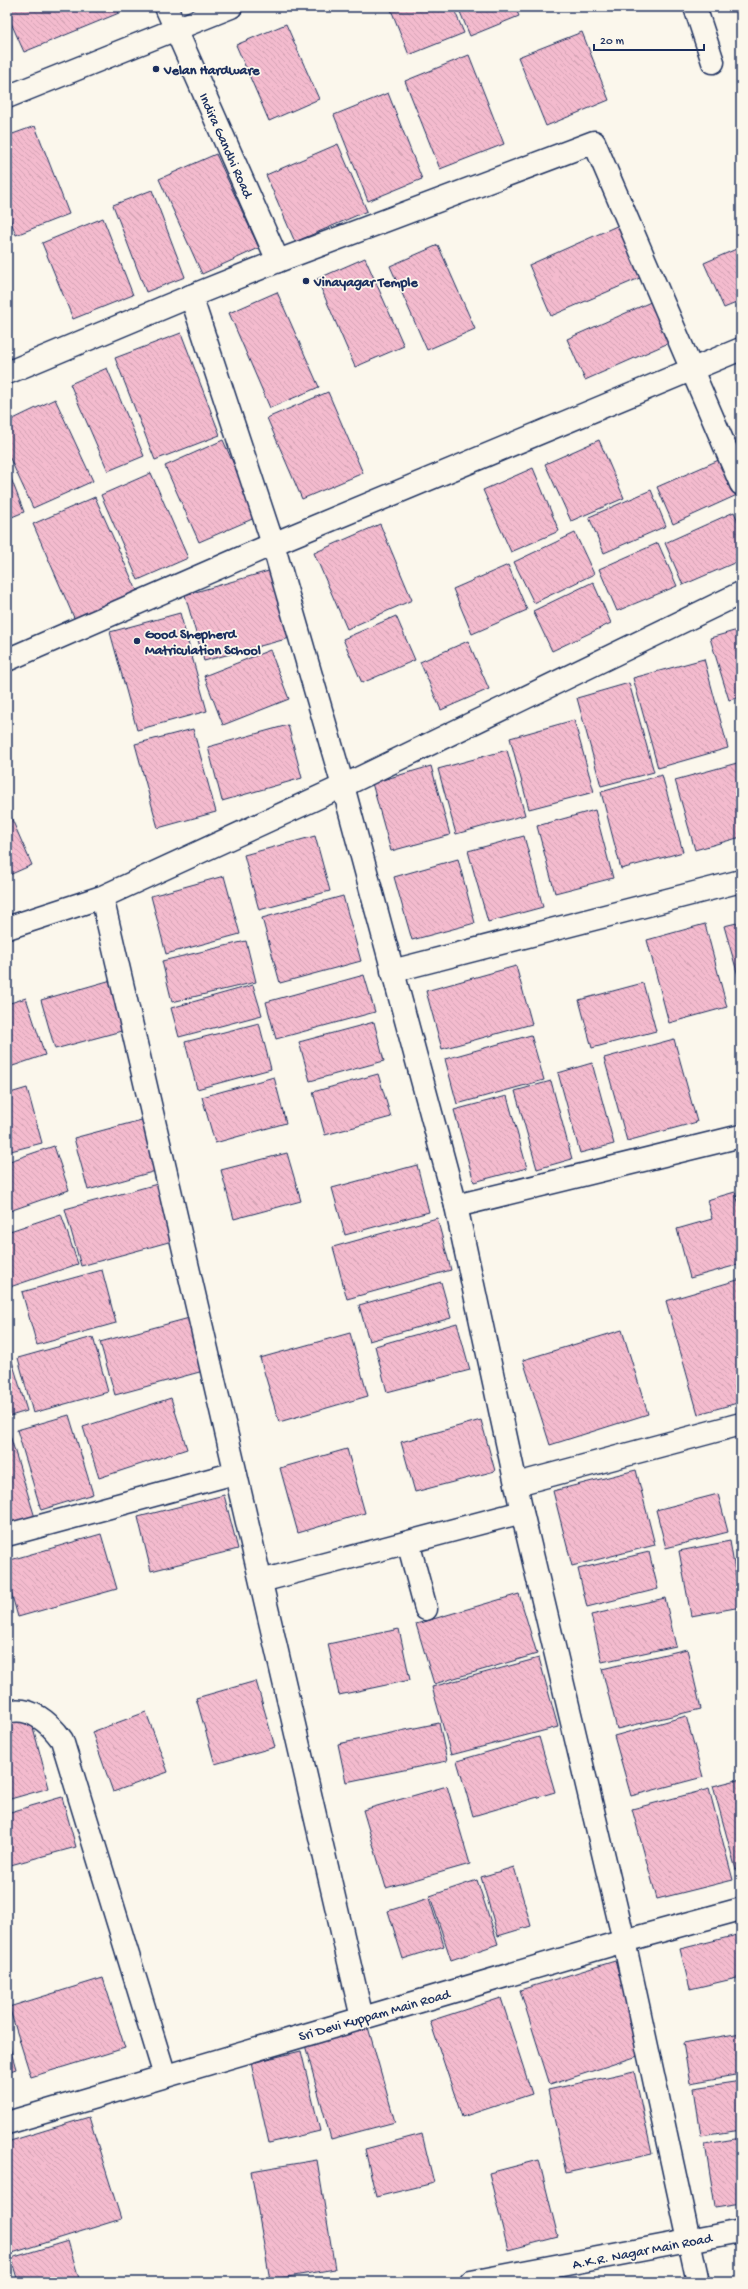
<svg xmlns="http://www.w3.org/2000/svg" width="748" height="2289" viewBox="0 0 748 2289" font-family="'Gochi Hand',sans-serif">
<defs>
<pattern id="building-back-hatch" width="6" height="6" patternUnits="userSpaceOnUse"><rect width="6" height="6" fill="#f4bbce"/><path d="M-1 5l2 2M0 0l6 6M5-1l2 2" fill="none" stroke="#d1a1b3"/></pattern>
</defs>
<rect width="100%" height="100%" fill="#fbf7ec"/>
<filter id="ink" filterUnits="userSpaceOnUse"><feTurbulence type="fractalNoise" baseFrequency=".025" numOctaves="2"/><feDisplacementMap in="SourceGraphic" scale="8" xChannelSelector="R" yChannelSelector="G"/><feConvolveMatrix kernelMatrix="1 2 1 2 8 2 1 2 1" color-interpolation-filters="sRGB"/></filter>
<g filter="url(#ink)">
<!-- building -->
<path fill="url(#building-back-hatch)" stroke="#1b2f5e" d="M7,7H116L119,13L24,52L7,14Z
M390,7H453L464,33L409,55Z
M458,7H515L519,16L470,36Z
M286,24L319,99L269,121L236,45Z
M582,32L609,100L546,126L518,57Z
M469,55L504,144L440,169L405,81Z
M388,93L422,179L368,201L334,115Z
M35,126L69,214L16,235L7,211V136Z
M338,144L367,211L295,242L266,175Z
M216,154L259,248L202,274L159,179Z
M152,190L185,277L146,292L113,205Z
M103,218L133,295L73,319L42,243Z
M619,225L642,277L551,316L529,265Z
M438,245L475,329L427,350L390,266Z
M741,247V301L724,308L704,263Z
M365,258L404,346L355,367L317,279Z
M277,292L319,387L270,408L229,313Z
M653,301L671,342L585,380L567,339Z
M181,333L220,435L155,460L115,358Z
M107,368L144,456L108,471L70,384Z
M328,392L363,473L302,499L267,418Z
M55,399L93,481L33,508L7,452V422Z
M223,440L257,517L199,542L165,466Z
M599,440L624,498L571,521L545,464Z
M721,459L737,495L673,524L657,487Z
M7,468L24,512L7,519Z
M533,468L559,531L511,552L483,490Z
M151,473L188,558L138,580L101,495Z
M651,490L666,526L604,553L589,517Z
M95,497L138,593L75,620L33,524Z
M734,512L741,528V560L683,585L665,543Z
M380,524L412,600L347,629L314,553Z
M575,533L594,574L534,603L514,562Z
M658,543L677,586L617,611L599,569Z
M508,565L527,610L472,634L453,589Z
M272,570L290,638L204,661L185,595Z
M593,582L611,623L552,651L533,611Z
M180,613L207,711L137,730L110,632Z
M396,616L415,660L362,683L343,639Z
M741,629V697L729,700L710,638Z
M468,641L489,689L441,710L420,662Z
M270,650L289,699L223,725L204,676Z
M704,659L728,748L658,768L633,678Z
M629,683L654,772L601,786L577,698Z
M574,720L594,792L529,809L510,738Z
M288,725L302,778L222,801L208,747Z
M193,729L216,812L158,828L135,744Z
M507,750L525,815L456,834L438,769Z
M737,763L741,779V837L695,850L675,780Z
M431,766L450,835L391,851L372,783Z
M662,775L683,852L621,869L601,792Z
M7,808L32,865L7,876Z
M595,810L613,878L555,893L537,826Z
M315,836L330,891L259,910L244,855Z
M524,836L543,907L488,922L468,851Z
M458,859L475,923L412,940L394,877Z
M224,876L240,934L166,954L151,896Z
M343,896L361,961L280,983L262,918Z
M741,922V986L724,926Z
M705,924L727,1007L669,1023L647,940Z
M246,941L256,982L172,1002L162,961Z
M516,966L532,1024L442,1049L426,991Z
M364,975L375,1012L276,1039L266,1002Z
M115,979L129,1029L55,1049L41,1000Z
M643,983L656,1031L592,1048L579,1000Z
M253,985L262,1015L179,1037L171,1008Z
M26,998L45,1055L7,1068V1004Z
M374,1022L384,1061L310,1081L299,1042Z
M259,1023L271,1069L197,1089L185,1042Z
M531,1035L544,1080L457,1104L445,1059Z
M674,1039L697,1122L627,1141L604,1058Z
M592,1063L614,1144L580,1153L558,1073Z
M378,1074L391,1117L325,1135L313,1092Z
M274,1077L286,1123L215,1143L202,1097Z
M551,1081L572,1159L537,1169L515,1091Z
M27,1088L42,1143L7,1152V1094Z
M507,1096L527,1168L474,1182L454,1110Z
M149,1118L163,1169L88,1190L74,1138Z
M54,1146L69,1190L7,1212V1162Z
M287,1153L301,1201L234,1219L221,1170Z
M417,1165L429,1212L345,1235L332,1188Z
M161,1183L176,1240L81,1266L65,1209Z
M735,1192L741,1211V1264L690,1278L677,1229L712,1219L707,1200Z
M61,1214L78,1264L7,1288V1232Z
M437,1218L451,1270L347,1299L333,1247Z
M102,1270L116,1323L37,1345L22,1292Z
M741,1279V1402L698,1414L666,1301Z
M441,1282L451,1318L369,1341L359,1305Z
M193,1317L207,1370L115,1395L100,1342Z
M457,1323L470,1370L387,1392L375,1346Z
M622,1330L648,1414L550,1445L523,1360Z
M350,1333L368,1396L279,1422L260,1358Z
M93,1337L108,1392L33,1413L18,1358Z
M7,1351H9L27,1411L7,1417Z
M171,1398L187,1449L99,1478L83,1427Z
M69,1415L93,1494L41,1510L17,1430Z
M481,1420L495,1471L415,1492L401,1442Z
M7,1432H9L36,1521L7,1530Z
M347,1449L365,1513L298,1533L280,1468Z
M636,1470L655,1545L572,1566L553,1491Z
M718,1494L728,1532L666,1548L656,1510Z
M224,1495L238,1549L151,1571L138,1517Z
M101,1534L117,1589L18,1617L7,1578V1561Z
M730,1541L741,1607L691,1616L679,1551Z
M649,1552L658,1589L587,1607L578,1569Z
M519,1594L537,1654L434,1684L416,1624Z
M665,1598L676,1646L602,1662L591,1615Z
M399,1629L410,1680L339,1695L328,1644Z
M687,1649L701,1709L617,1729L602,1669Z
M539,1658L558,1727L451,1755L432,1687Z
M256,1681L275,1747L215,1764L196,1698Z
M146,1712L168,1772L113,1792L92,1732Z
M30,1716L49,1788L7,1800V1722Z
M686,1716L703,1777L631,1796L614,1736Z
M439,1723L447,1761L346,1782L338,1744Z
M539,1737L555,1792L473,1816L457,1761Z
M741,1779V1869L736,1870L713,1786Z
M447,1786L470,1864L386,1888L363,1810Z
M709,1789L733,1880L657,1899L632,1809Z
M62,1797L76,1847L7,1866V1813Z
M514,1867L531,1926L498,1936L481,1877Z
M477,1880L498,1944L451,1960L430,1896Z
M429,1898L444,1946L403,1959L388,1911Z
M741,1934V1977L690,1989L680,1949Z
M615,1961L644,2054L550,2085L520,1990Z
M103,1978L125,2048L31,2077L9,2007Z
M501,1998L532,2094L462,2117L430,2021Z
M368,2027L395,2122L331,2139L305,2045Z
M741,2033V2074L690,2083L683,2043Z
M7,2037L16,2069L7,2072Z
M301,2051L320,2131L269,2143L251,2063Z
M634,2071L652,2154L566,2173L548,2090Z
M741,2081V2130L701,2136L694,2088Z
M89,2117L121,2219L9,2254L7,2248V2142Z
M422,2134L434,2183L376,2197L365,2149Z
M741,2138V2203L715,2207L705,2144Z
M317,2160L335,2269L270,2280L251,2171Z
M539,2160L558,2237L508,2250L489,2173Z
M68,2241L80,2282H18L11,2258Z"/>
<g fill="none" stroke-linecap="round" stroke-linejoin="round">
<!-- street casing -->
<g stroke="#1b2f5e" stroke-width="25">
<path id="street" d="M695,7L713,62
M7,97L231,7
M278,261L594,142L741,484
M7,373L191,296
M7,660L273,544L741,349
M102,897L362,2018
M7,928L102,897L343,786L741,593
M392,971L741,881
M456,1206L741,1136
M517,1484L741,1424
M7,1535L235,1473
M408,1542L426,1609
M261,1581L522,1512
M7,1712C30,1705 50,1723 62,1740L165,2076
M624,1941L698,2282
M471,2282L741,2231"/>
</g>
<!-- secondary casing -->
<g stroke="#1b2f5e" stroke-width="25">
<path id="secondary" d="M166,7L278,261L191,296L273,544L343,786L456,1206L522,1512L624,1941
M7,2123L624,1941L741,1909"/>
</g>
<!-- street -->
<use href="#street" stroke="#fbf7ec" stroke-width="22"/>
<!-- secondary -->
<use href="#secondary" stroke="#fbf7ec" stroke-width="22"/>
</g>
</g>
<!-- markers -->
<g fill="#1b2f5e" stroke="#fbf7ec" stroke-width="1.5">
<circle cx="156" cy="69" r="4"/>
<circle cx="306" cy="281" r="4"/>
<circle cx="137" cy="641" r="4"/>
</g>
<g text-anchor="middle" stroke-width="3.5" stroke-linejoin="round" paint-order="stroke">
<!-- poi labels -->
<g font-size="14" font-weight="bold" fill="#1b2f5e" stroke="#fbf7ec" text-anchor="start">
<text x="164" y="74">Velan Hardware</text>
<text x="314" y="286">Vinayagar Temple</text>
<text x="145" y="638">Good Shepherd<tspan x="145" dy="16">Matriculation School</tspan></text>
</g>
<!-- street labels -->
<g font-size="14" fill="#1b2f5e" stroke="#fbf7ec">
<text transform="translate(227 145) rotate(66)" y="5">Indira Gandhi Road</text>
<text transform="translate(374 2014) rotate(-16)" y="5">Sri Devi Kuppam Main Road</text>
<text transform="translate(642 2250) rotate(-11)" y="5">A.K.R. Nagar Main Road</text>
</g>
</g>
<!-- margin -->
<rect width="748" height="2289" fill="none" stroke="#fbf7ec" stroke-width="24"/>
<rect x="12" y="12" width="724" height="2265" fill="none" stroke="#1b2f5e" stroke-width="1.5" filter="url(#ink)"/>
<!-- scale -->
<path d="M594 44v6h110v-6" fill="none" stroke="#1b2f5e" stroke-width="2"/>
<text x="600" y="44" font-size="12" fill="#1b2f5e" stroke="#fbf7ec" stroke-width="3" paint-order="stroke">20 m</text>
</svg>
